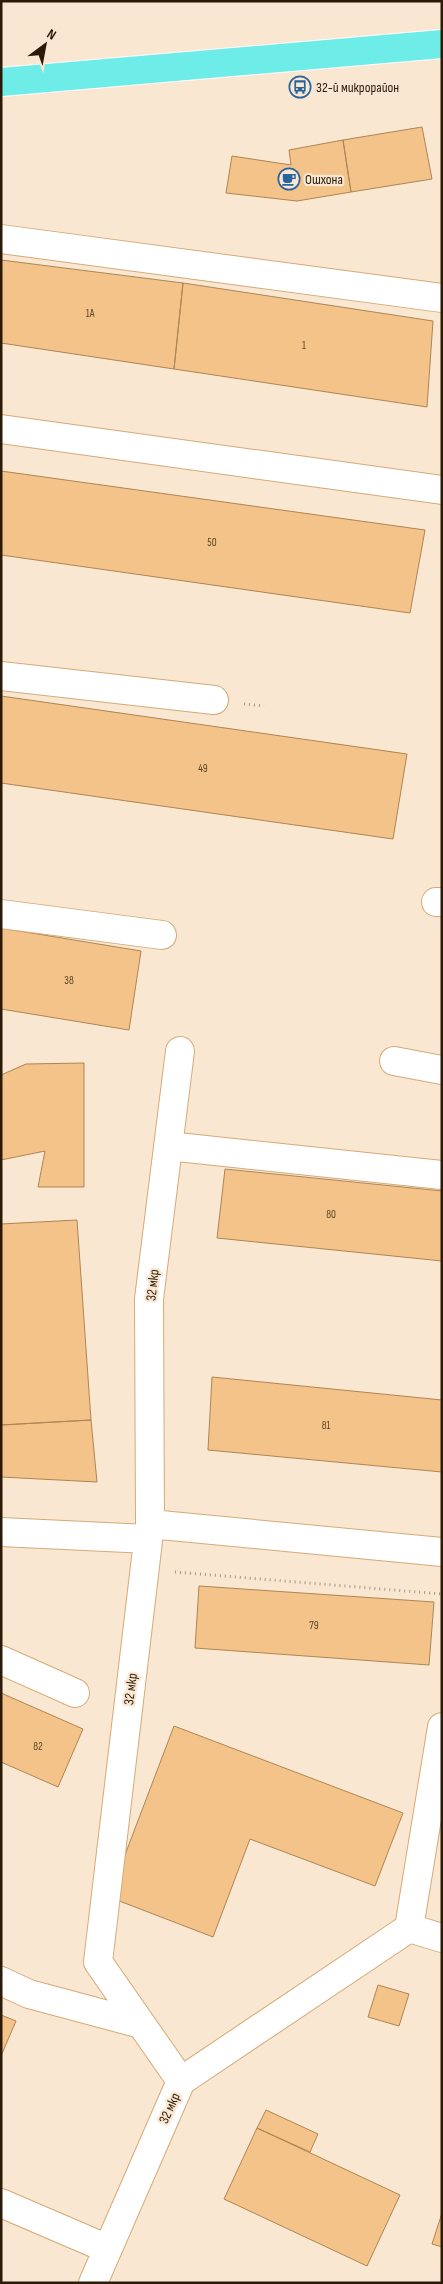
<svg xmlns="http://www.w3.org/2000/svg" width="443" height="2284" viewBox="0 0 443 2284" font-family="'Sofia Sans Condensed',sans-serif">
<rect width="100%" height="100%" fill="#f9e7d2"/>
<!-- building -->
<path fill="#f4c389" stroke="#ae8553" d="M422,127L432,179L351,192L343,140Z
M343,140L351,192L297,201L226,193L232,156L291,165L289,150Z
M1,260L183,283L174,369L1,343Z
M183,283L433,321L427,407L174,369Z
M1,471L425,530L410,613L1,555Z
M1,696L407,754L393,839L1,783Z
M1,928L141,951L129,1030L1,1009Z
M84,1063V1187H38L45,1151L1,1160V1075L26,1064Z
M225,1169L442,1191V1261L217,1238Z
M77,1220L91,1420L1,1425V1224Z
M212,1377L442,1400V1472L208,1450Z
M91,1420L97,1482L1,1477V1425Z
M199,1586L434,1602L429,1665L195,1648Z
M1,1693L83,1729L58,1787L1,1762Z
M174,1726L403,1813L375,1886L250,1839L213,1937L109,1897Z
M378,1985L409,1994L399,2026L368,2017Z
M1,2015L16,2021L1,2056Z
M266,2110L318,2134L310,2152L257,2128Z
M257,2128L400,2195L367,2266L224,2199Z
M442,2213V2247L432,2244Z"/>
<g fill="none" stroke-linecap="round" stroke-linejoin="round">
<!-- minor casing -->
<g stroke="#d5aa77" stroke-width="30">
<path id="minor" d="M1,239L442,298
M1,429L442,490
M1,676L214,700
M436,902H442
M1,914L162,935
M394,1061L442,1070
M168,1146L442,1175
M150,1524L442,1552
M1,1532L148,1539
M1,1660L75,1693
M409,1928L442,1938
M1,1981L29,1994L141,2024
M181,2081L409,1928L442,1727
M1,2203L108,2249
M93,2283L181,2081L98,1962L150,1524L149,1299L180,1051"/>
</g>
<!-- major casing -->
<g stroke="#fff" stroke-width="30">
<path id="major" d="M1,82L442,44"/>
</g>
<!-- path -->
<path stroke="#a79681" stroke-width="3" stroke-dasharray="1 4" stroke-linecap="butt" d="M244,704L264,706
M175,1572L442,1594"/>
<!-- minor -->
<use href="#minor" stroke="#fff" stroke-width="28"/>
<!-- major -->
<use href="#major" stroke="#6dece8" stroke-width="28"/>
</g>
<!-- icons -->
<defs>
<g id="bus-ring" transform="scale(1.125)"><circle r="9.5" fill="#f9e7d2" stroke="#2a649c" stroke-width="1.5"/><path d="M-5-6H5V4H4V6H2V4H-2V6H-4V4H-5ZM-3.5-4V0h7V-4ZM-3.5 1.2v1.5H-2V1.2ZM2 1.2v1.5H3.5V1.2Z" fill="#2a649c"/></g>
<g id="cafe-ring" transform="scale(1.125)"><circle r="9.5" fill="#f9e7d2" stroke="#2a649c" stroke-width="1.5"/><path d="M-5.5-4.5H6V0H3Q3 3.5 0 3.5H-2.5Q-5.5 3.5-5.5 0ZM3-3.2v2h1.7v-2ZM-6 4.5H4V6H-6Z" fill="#2a649c"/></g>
</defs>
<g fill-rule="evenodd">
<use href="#bus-ring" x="300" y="87"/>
<use href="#cafe-ring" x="289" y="179"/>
</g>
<g text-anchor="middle" stroke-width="4.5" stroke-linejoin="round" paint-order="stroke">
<!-- number labels -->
<g font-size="11" fill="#5c4427">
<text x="90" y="317">1А</text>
<text x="304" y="349">1</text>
<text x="212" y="546">50</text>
<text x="203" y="772">49</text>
<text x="69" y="984">38</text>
<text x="331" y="1218">80</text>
<text x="326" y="1429">81</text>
<text x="314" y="1629">79</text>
<text x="38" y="1750">82</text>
</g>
<!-- poi labels -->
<g font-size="14" fill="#2a1a06" stroke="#f9e7d2" text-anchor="start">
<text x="316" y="92">32-й микрорайон</text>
<text x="305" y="184">Ошхона</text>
</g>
<!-- street labels -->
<g font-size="14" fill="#2a1a06" stroke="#f9e7d2">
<text transform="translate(152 1285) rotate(-84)" y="5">32 мкр</text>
<text transform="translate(130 1689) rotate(-83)" y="5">32 мкр</text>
<text transform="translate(169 2108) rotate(-66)" y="5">32 мкр</text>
</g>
</g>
<!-- border -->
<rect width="443" height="2284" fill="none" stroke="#2a1a06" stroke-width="5"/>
<!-- north arrow -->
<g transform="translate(45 45) rotate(32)" stroke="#f9e7d2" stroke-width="4" paint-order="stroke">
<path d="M0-4L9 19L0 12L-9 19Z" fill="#2a1a06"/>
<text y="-8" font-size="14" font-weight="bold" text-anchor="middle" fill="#2a1a06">N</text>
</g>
</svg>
